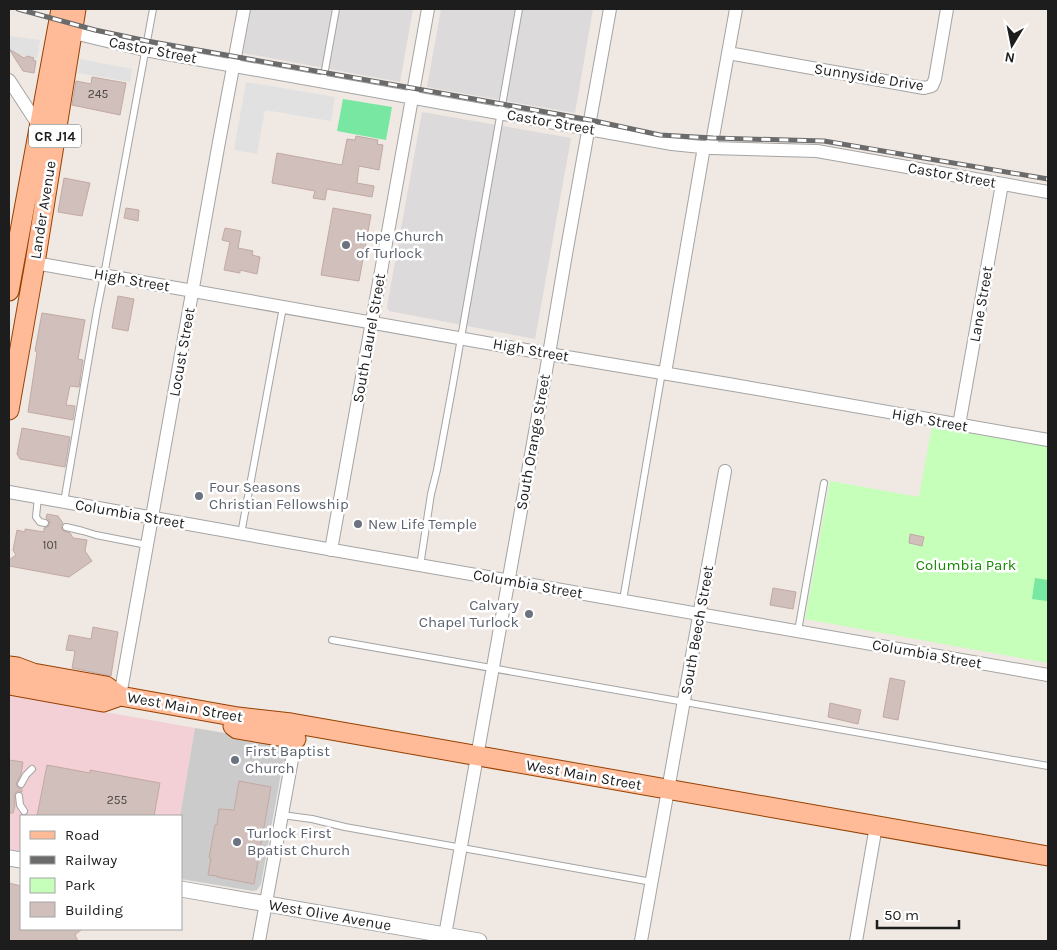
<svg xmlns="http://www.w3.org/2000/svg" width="1057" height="950" viewBox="0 0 1057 950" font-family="Karla,sans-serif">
<rect width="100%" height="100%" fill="#f0e8e2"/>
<!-- residential -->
<path fill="#dcdadb" d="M251,9H413L400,82L243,53Z
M441,9H593L575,113L427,87Z
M422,112L571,138L535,339L389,311L387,307Z"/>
<!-- commercial -->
<path fill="#f3cfd6" d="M9,695L195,728L180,816H21V851L9,849Z"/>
<!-- religious -->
<path fill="#cbcbcb" d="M195,728L267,740L287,747L286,759L283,762L261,884L257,890L253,891L181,879V816H180Z"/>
<!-- park -->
<path fill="#c5ffba" d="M932,426L1048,447V663L805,619L830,481L919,497Z"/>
<!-- pitch -->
<path fill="#77e7a2" d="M343,99L392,107L386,140L337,131Z
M1035,578L1048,580L1047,601L1032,599Z"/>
<!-- parking -->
<path fill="#e1e1e1" d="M9,36L40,40L37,58L13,54L9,47Z
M80,59L132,69L130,82L78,73Z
M246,82L335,97L331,121L265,110L257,154L234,150Z"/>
<!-- building -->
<path fill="#d0bfbb" stroke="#c3a9a3" d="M9,49L24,58L27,56L34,58L33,60L36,61L34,73L23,71Z
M92,77L126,83L120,115L72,105L76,81L91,84Z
M356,136L378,140L377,144L383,145L379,170L359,166L357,183L374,186L372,197L327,189L325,200L313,198L315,191L272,183L277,153L342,165L347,139L355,140Z
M64,178L90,183L82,216L58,212Z
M126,208L139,210L138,221L124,218Z
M333,208L371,215L359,281L321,275Z
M225,228L241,231L238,248L253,251L252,255L260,257L257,274L240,270V273L224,270L230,242L222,240Z
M118,296L134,299L128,331L112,328Z
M42,313L85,320L78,359L83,360L79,387L70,386L66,405L75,406L73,420L28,412L37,352L35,351Z
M22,428L70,437L65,467L20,459L17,454Z
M47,514L58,516L63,523L61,526L62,530L70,533L73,538L87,540L85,551L92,561L69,577L9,566V560L16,555L13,550L17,530L25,532V529L44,532V528L48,527L50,523L49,520L46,518Z
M910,534L924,537L922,546L909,543Z
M773,588L796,592L793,609L770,605Z
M93,627L118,632L111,676L72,668L75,651L66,650L69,635L91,639Z
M890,678L905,681L898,720L883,717Z
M830,703L861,710L858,724L828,717Z
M9,760L23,762L21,774L16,784L18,788L22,789V792L18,791L14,794L15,805L13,813H9Z
M47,765L90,773V770L160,783L154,816H37Z
M239,781L271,787L254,884L217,877V876L208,875L211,858H209L215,825H217L219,809L234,810Z
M9,883L21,886V929H82L75,935L78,941H9Z"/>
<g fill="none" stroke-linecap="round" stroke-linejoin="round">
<!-- service casing -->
<g stroke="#a4a4a4" stroke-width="8">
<path id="service" d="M323,81L336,9
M38,497L36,517L40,522L45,523
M64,502L97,310L104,275L153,9
M66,527L83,531L96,535L147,545
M241,534L283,307
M420,566L431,494L437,470L452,389L519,9
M623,600L662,372
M798,631L824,483
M332,640L1048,766
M21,784L26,775L32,769
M19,796L20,805L24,811
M282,815L312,819L345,827L652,882"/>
</g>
<!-- minor casing -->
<g stroke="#a4a4a4" stroke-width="14">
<path id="minor" d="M65,31L145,50L672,144L711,148L817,151L1048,192
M728,53L924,88L932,86L935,79L947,9
M9,80L39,126
M711,148L736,9
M35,263L549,354L734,385L1048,440
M665,373L704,147
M959,425L1002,184
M9,492C355,555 702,614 1048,675
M331,550L428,9
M120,696L219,142L244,9
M259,941L297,732
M444,941L549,354L566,254L610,9
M641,941L725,471
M856,941L876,826"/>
</g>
<!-- tertiary casing -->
<g stroke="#a4a4a4" stroke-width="17">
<path id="tertiary" d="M9,858L21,860
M181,889L479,941"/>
</g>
<!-- primary casing -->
<g stroke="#974100" stroke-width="21">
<path id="primary" d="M9,291L61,9
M9,410L35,263L76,9
M9,666L17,667L33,673L106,686L120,696L238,717L291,723L1048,856
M9,685L103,702L120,696
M233,726L237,729L296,739"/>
</g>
<!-- service -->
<use href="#service" stroke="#fff" stroke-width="6"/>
<!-- minor -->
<use href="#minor" stroke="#fff" stroke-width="12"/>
<!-- tertiary -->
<use href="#tertiary" stroke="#fff" stroke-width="15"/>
<!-- primary -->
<use href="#primary" stroke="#ffba98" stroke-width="19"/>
<!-- rail casing -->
<g stroke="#6b6b6b" stroke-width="5">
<path id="rail" d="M18,9L95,30L147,41L502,104L590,120L660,135L713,138L824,141L1048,179"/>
</g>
<!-- rail -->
<use href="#rail" stroke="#fff" stroke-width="3" stroke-dasharray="9" stroke-linecap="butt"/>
</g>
<!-- markers -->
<g fill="#6b7280" stroke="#fff" stroke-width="2">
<circle cx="346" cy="245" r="5"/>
<circle cx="199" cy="496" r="5"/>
<circle cx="358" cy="524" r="5"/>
<circle cx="529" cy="614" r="5"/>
<circle cx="235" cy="760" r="5"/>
<circle cx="237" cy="842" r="5"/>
</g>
<g text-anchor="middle" stroke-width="5" stroke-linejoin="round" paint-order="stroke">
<!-- number labels -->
<g font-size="12" fill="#4a4644">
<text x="98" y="98">245</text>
<text x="50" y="549">101</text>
<text x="117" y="804">255</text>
</g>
<!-- shield labels -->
<rect fill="#fff" stroke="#616161" stroke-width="1" x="29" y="124.5" width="52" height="23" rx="4"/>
<g font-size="14" font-weight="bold" fill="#1d1d1d">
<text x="55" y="141">CR J14</text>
</g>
<!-- street labels -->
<g font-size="15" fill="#1d1d1d" stroke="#fff">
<text transform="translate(153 50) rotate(11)" y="5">Castor Street</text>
<text transform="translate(869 77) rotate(9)" y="5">Sunnyside Drive</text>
<text transform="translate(551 122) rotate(10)" y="5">Castor Street</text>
<text transform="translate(952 175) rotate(10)" y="5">Castor Street</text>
<text transform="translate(43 210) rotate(-81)" y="5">Lander Avenue</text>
<text transform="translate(132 280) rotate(10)" y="5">High Street</text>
<text transform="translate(981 304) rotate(-80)" y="5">Lane Street</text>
<text transform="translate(369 338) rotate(-80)" y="5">South Laurel Street</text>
<text transform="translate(531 350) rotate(10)" y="5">High Street</text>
<text transform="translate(182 352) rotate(-80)" y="5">Locust Street</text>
<text transform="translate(930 420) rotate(10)" y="5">High Street</text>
<text transform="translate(533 442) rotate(-80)" y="5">South Orange Street</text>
<text transform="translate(130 514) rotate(10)" y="5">Columbia Street</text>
<text transform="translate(528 584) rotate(10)" y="5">Columbia Street</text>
<text transform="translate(697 630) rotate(-80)" y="5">South Beech Street</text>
<text transform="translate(927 654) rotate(10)" y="5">Columbia Street</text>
<text transform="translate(185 707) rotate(10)" y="5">West Main Street</text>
<text transform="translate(584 775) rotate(10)" y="5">West Main Street</text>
<text transform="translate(330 915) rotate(10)" y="5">West Olive Avenue</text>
</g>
<!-- worship labels -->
<g font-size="15" fill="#5b616d" stroke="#fff" text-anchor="start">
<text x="356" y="241">Hope Church<tspan x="356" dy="17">of Turlock</tspan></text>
<text x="209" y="492">Four Seasons<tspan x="209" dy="17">Christian Fellowship</tspan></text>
<text x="368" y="529">New Life Temple</text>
<text x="519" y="610" text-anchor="end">Calvary<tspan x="519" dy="17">Chapel Turlock</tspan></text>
<text x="245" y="756">First Baptist<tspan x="245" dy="17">Church</tspan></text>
<text x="247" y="838">Turlock First<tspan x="247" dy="17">Bpatist Church</tspan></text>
</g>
<!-- park labels -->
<g font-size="15" fill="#158700" stroke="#fff">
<text x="966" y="570">Columbia Park</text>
</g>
</g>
<!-- border -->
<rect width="1057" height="950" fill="none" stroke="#1d1d1d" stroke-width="20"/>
<!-- legend -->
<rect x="20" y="815" width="162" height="115" fill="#ffffff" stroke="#a5a5a5"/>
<rect x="30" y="831" width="25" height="8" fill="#ffba98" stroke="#a5a5a5"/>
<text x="65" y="840" font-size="15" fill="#1d1d1d">Road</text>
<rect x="30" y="856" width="25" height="8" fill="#6b6b6b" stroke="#a5a5a5"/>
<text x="65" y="865" font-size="15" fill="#1d1d1d">Railway</text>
<rect x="30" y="878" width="25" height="15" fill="#c5ffba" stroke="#a5a5a5"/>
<text x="65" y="890" font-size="15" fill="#1d1d1d">Park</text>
<rect x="30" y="902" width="25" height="15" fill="#d0bfbb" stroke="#a5a5a5"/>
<text x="65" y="915" font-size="15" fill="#1d1d1d">Building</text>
<!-- north arrow -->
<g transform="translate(1012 45) rotate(190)" stroke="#ffffff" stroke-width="4" paint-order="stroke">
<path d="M0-4L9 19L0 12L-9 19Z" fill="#1d1d1d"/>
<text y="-8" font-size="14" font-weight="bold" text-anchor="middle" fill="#1d1d1d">N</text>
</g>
<!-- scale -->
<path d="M877 920v8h82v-8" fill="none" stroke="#1d1d1d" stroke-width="2.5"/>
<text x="884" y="920" font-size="15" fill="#1d1d1d" stroke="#ffffff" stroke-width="4" paint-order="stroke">50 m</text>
</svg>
